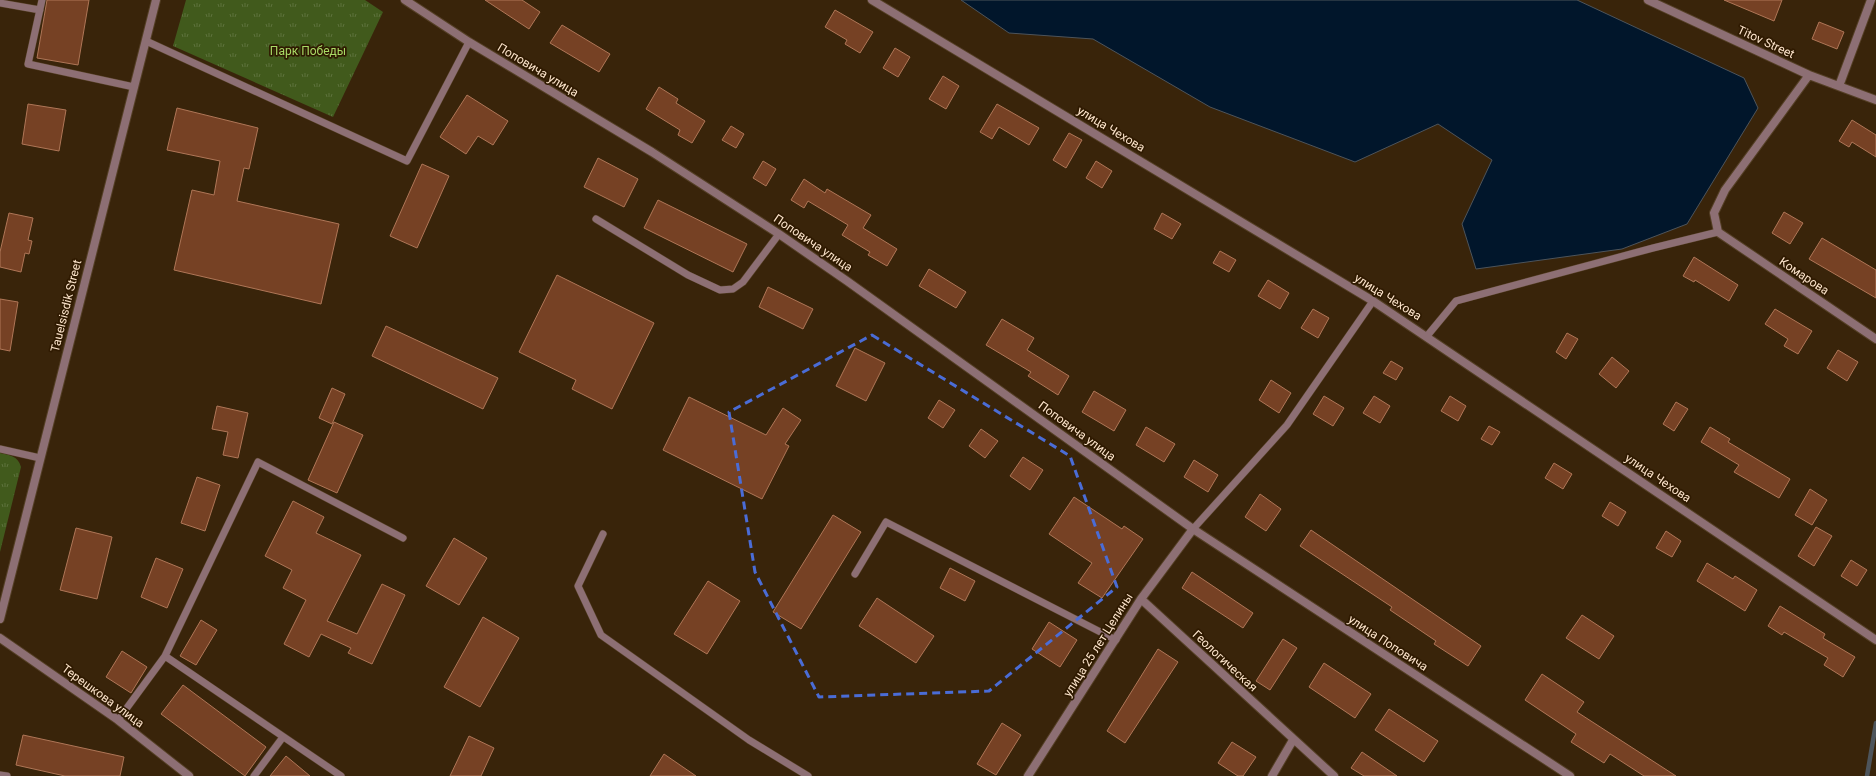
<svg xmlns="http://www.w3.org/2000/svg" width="1876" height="776" viewBox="0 0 1876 776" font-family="Roboto,sans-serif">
<defs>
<pattern id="park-tufts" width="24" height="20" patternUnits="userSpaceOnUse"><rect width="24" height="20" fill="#415a1c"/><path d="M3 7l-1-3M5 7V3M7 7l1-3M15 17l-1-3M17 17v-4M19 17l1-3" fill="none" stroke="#5d723c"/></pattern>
</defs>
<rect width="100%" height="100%" fill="#39240a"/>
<!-- park -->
<path fill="url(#park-tufts)" d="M186,0H365L383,12L333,117L173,46Z
M0,453C10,455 18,456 21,467L0,552Z"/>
<!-- water -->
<path fill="#01162b" stroke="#4d545b" d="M961,0H1577L1744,78L1758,108L1687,224L1622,249L1476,269L1462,224L1492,160L1438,124L1355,162L1210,107L1093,39L1009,33Z"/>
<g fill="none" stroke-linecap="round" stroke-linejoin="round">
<!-- stream -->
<path stroke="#4d545b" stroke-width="4.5" d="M1867,776L1876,723"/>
</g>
<!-- building -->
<path fill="#764124" stroke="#af7657" d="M47,0H89L78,65L37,58Z
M485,0H522L540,12L529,29Z
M1724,0H1782L1774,21Z
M835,10L873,32L860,53L845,44L847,40L825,27Z
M1819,22L1844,32L1837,49L1812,39Z
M562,25L610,54L599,72L550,43Z
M895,48L910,57L898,77L883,68Z
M943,76L959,86L946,109L929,99Z
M659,87L678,99L676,103L705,121L692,143L678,135L680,130L646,109Z
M467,95L508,121L493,145L478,136L466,154L440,137Z
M28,104L66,110L59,151L22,144Z
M997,104L1039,128L1029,145L999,127L992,139L980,132Z
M177,108L258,128L249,169L244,168L237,201L339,224L321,304L174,270L192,190L214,195L220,161L167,150Z
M1852,120L1876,135V157L1852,142L1849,147L1839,141Z
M731,126L744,134L736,148L722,140Z
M1069,133L1082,140L1066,168L1053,160Z
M598,158L638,179L624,207L584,187Z
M763,161L776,169L766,186L753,178Z
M1096,161L1112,171L1102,188L1086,178Z
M422,164L449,176L417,248L390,236Z
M804,179L825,193L827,189L871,215L863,228L897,249L887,266L868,255L870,252L842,235L848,225L808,201L804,208L791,200Z
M658,200L747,244L733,272L644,228Z
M1784,212L1803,223L1790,244L1772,233Z
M9,213L33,218L28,240L32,241L29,254L25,253L21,272L0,267V252Z
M1162,213L1181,224L1172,239L1154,229Z
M1822,238L1876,270V298L1809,259Z
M1220,251L1236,260L1229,272L1213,263Z
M1694,257L1738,285L1729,301L1695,280L1694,282L1683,276Z
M929,269L966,292L956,308L919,286Z
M557,275L654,323L612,409L572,389L576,380L519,352Z
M1268,280L1289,293L1280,309L1258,296Z
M768,287L813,309L803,329L759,307Z
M0,299L18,302L10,351L0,349Z
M1313,309L1329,318L1318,338L1301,328Z
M1775,309L1812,331L1798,354L1784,346L1788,339L1765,324Z
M1002,319L1034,338L1027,350L1069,376L1058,395L1028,376L1031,372L986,345Z
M386,326L498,378L483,409L372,356Z
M1567,333L1578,339L1566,359L1556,352Z
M855,348L885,363L866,401L836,386Z
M1838,350L1858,362L1847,381L1827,368Z
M1612,357L1629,371L1616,388L1599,374Z
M1391,361L1403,368L1396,380L1383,373Z
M1271,380L1291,393L1279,413L1259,400Z
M332,388L345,394L332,424L319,418Z
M1094,391L1126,410L1114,431L1082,412Z
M1324,396L1344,408L1333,426L1313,414Z
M1374,396L1390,406L1380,423L1363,413Z
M1450,396L1466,406L1458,421L1441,411Z
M689,397L766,435L783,408L801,420L785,444L789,446L762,499L663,450Z
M939,400L955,410L943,428L928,418Z
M1676,402L1688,409L1674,431L1663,424Z
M217,406L248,413L238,458L223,455L228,432L212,429Z
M334,422L363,435L337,493L308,480Z
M1489,426L1500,432L1492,445L1481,439Z
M1146,427L1175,444L1164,462L1136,445Z
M1710,427L1730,439L1728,442L1790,479L1779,498L1734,472L1739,465L1701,442Z
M981,429L998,441L985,458L969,446Z
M1023,457L1043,470L1030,490L1010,476Z
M1194,460L1218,475L1208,492L1184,477Z
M1554,463L1572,474L1563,489L1545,478Z
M197,477L220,485L205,531L181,523Z
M1810,489L1827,500L1812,525L1795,515Z
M1260,494L1281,509L1266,531L1245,517Z
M1074,497L1122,529L1124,526L1143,539L1102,598L1078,583L1092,563L1049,534Z
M293,501L324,517L316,533L361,555L327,621L357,634L382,584L405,595L372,664L348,653L351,648L321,634L309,657L284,644L306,600L283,588L292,570L265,556Z
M1610,502L1626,512L1618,526L1602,516Z
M833,515L861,532L801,629L773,612Z
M1816,527L1832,536L1814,566L1798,556Z
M76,528L112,537L97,599L60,590Z
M1311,530L1481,646L1468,666L1434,644L1436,641L1390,610L1392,607L1300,546Z
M1666,531L1681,541L1672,557L1656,548Z
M454,538L487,558L459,605L426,586Z
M156,558L183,569L167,608L141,597Z
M1851,560L1867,570L1857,586L1841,576Z
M1707,563L1733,579L1735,576L1757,590L1745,611L1697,581Z
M950,568L975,581L965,601L940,588Z
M1192,572L1253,613L1243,628L1182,588Z
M708,581L740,601L707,654L674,634Z
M877,598L934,636L916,663L859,626Z
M1780,606L1825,634L1823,638L1855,657L1843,677L1824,665L1828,658L1784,632L1782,635L1768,626Z
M1582,615L1614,636L1599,659L1566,638Z
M483,617L519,638L480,707L444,687Z
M201,620L217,630L196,665L180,656Z
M1049,622L1077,640L1060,667L1032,649Z
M1283,639L1297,648L1270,690L1256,681Z
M1158,649L1178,662L1125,743L1107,731Z
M122,651L147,667L131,693L106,677Z
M1324,663L1371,694L1355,718L1309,687Z
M1542,674L1584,702L1577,712L1676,776H1644L1610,754L1604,763L1571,742L1576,734L1525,700Z
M183,685L266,747L245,776L161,714Z
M1389,709L1438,741L1424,762L1375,730Z
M1002,723L1021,735L996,775L977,764Z
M23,735L124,757L120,776H65L16,765Z
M469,736L494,748L481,776H450Z
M1232,742L1256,757L1243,776H1238L1218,763Z
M1362,752L1397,776H1364L1351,768Z
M664,754L696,776H650Z
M286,756L310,776H270Z"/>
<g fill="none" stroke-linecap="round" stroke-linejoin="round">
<!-- service casing -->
<g stroke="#543f25" stroke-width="8">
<path id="service" d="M42,0L28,64L134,87
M0,3L40,10
M146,41L407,161L469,42
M596,219L688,275L720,290L733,289L743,282L779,234
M1427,336L1456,301L1653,248L1718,232
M0,449L40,458
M1193,529L1287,425L1373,301
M603,534L578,586L601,635L749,740L808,776
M855,574L886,522L1116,640
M165,656L341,776
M118,720L165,656L258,462L403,538
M0,775L7,776
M254,776L283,737"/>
</g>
<!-- minor casing -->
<g stroke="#543f25" stroke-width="10">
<path id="minor" d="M405,0L469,42L652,152L779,234L847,281L1193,529L1570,776
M872,0L1373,301L1876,640
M1648,0L1809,75L1876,100
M1809,75L1725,190L1714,213L1718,232L1876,339
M1839,86L1871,0
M1141,599L1334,776
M0,638L118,720L189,776
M1028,776L1141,599L1193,529
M1272,776L1293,740"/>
</g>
<!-- tertiary casing -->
<g stroke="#543f25" stroke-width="10">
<path id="tertiary" d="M0,619L156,0"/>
</g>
<!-- service -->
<use href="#service" stroke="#8d6f74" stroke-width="7"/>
<!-- minor -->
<use href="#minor" stroke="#8d6f74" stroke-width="8"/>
<!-- tertiary -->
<use href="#tertiary" stroke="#8d6f74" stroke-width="8"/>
</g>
<!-- marked area -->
<path fill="none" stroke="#4a6cd6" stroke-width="3" stroke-dasharray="8 5" stroke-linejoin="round" d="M872,335L1070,456L1117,587L989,691L819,697L755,572L729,412Z"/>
<g text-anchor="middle" stroke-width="3.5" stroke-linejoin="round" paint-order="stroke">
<!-- street labels -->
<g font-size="12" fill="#fde5cc" stroke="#2f1a01">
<text transform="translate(1766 42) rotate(25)" y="4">Titov Street</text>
<text transform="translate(538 70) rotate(31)" y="4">Поповича улица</text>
<text transform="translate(1111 129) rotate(31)" y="4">улица Чехова</text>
<text transform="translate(813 243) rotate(34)" y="4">Поповича улица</text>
<text transform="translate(1804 276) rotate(34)" y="4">Комарова</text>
<text transform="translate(1388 297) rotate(32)" y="4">улица Чехова</text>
<text transform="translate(66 306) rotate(-76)" y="4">Tauelsisdik Street</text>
<text transform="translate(1077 431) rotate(36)" y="4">Поповича улица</text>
<text transform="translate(1658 478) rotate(34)" y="4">улица Чехова</text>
<text transform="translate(1388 643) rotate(33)" y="4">улица Поповича</text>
<text transform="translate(1098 645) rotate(-58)" y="4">улица 25 лет Целины</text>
<text transform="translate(1225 661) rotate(43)" y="4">Геологическая</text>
<text transform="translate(103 696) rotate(36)" y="4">Терешкова улица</text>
</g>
<!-- park labels -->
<g font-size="12" fill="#a9db66" stroke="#2f1a01">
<text x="308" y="55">Парк Победы</text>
</g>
</g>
</svg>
